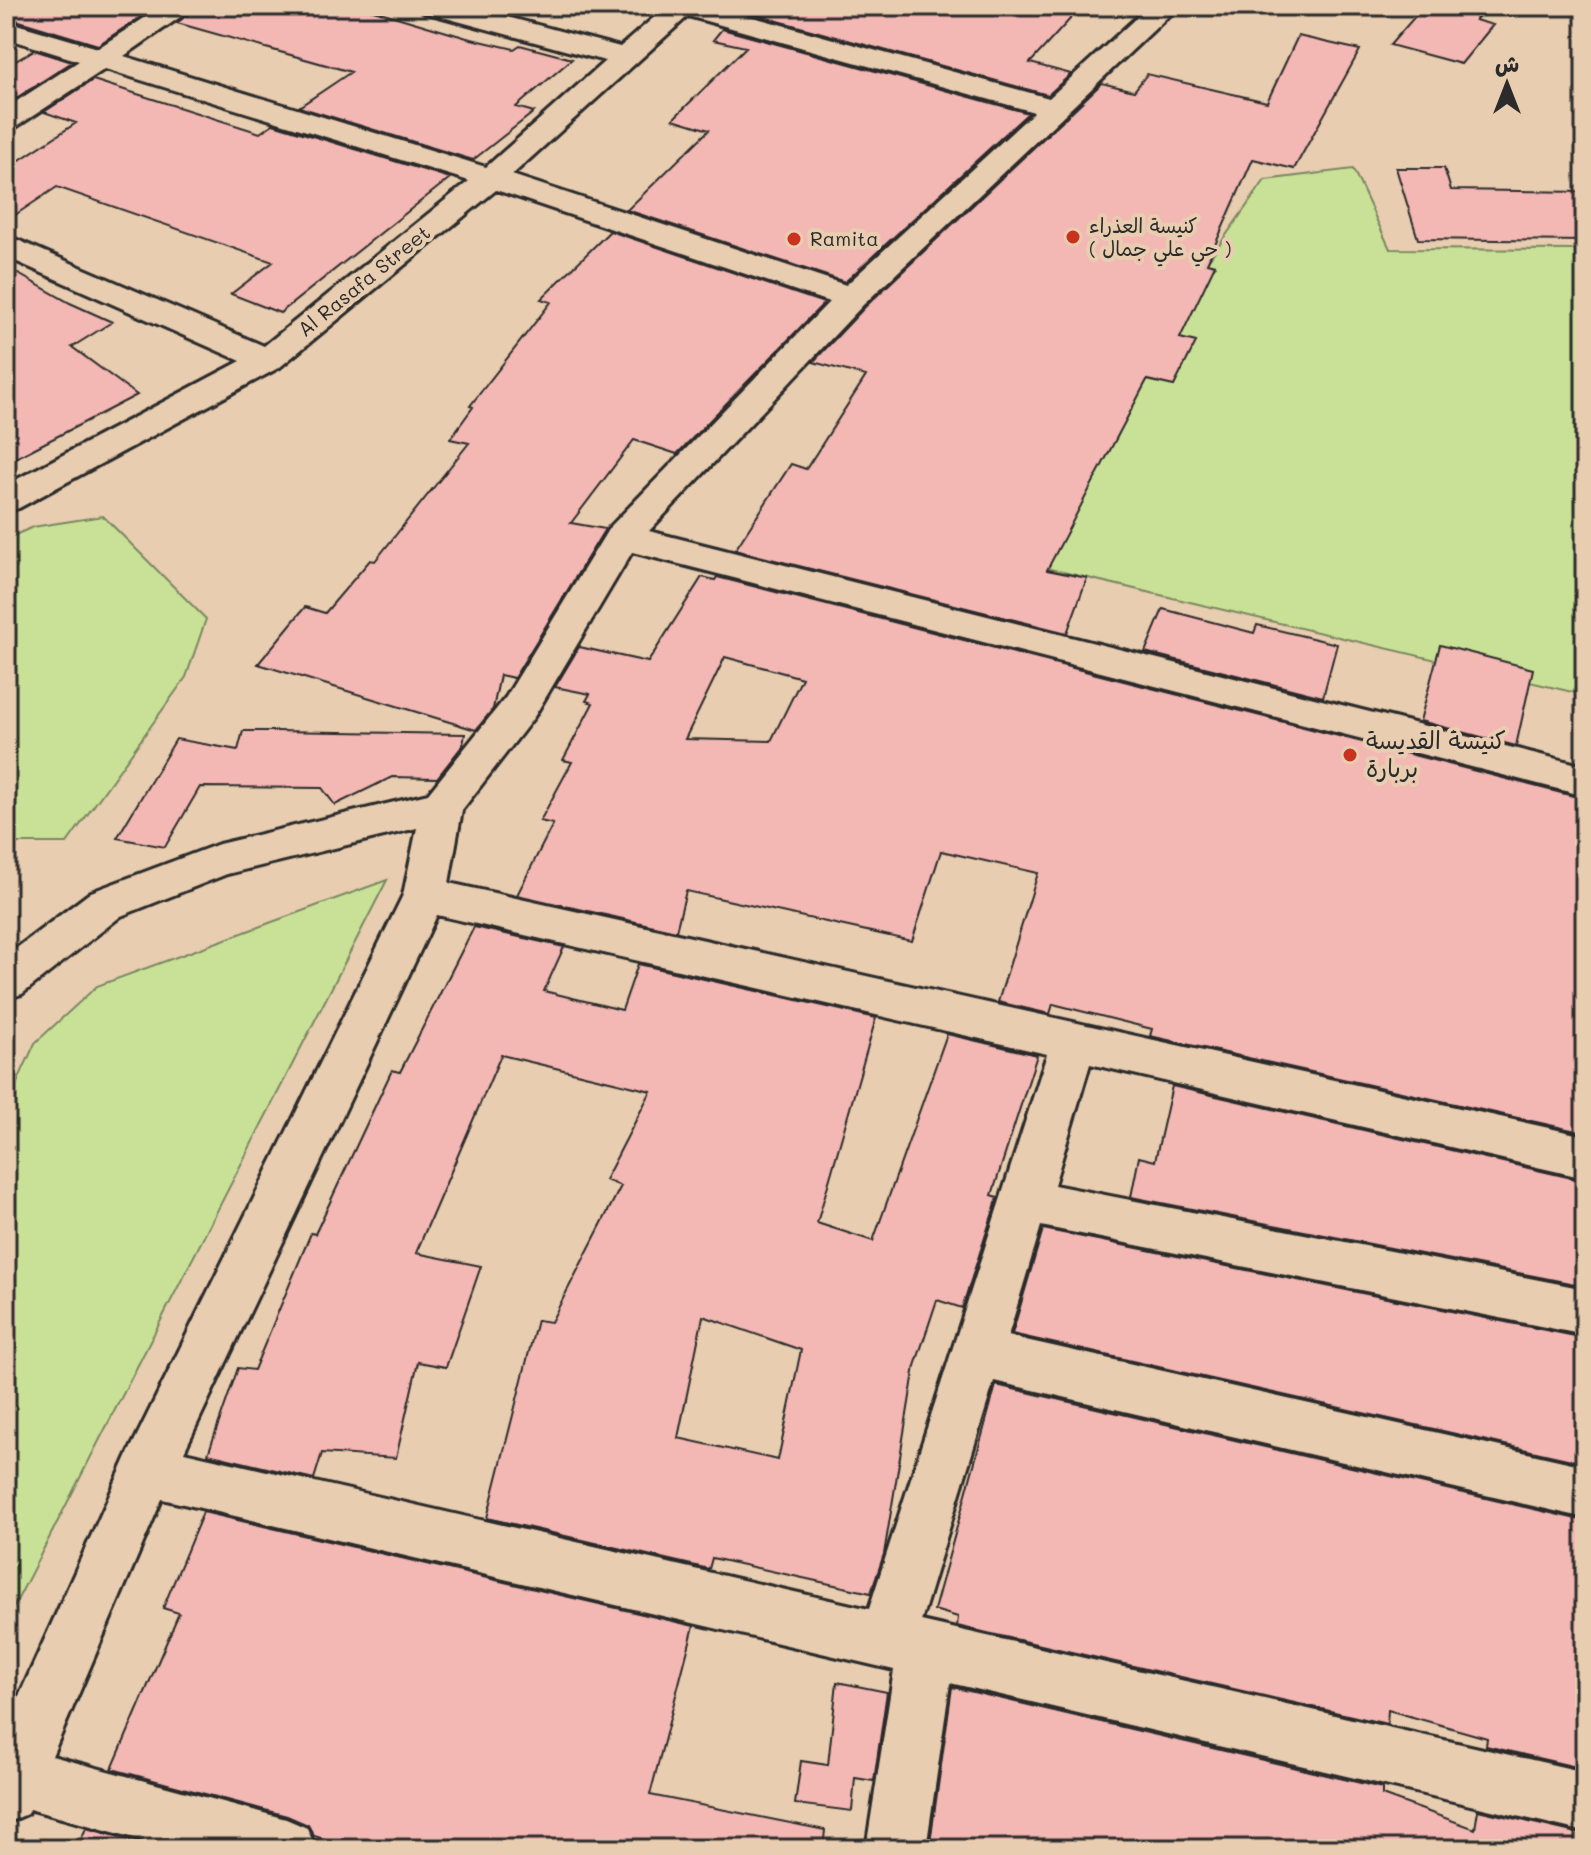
<svg xmlns="http://www.w3.org/2000/svg" width="1591" height="1855" viewBox="0 0 1591 1855" font-family="Mali,'Playpen Sans Arabic',sans-serif">
<rect width="100%" height="100%" fill="#e8cdb0"/>
<filter id="ink" filterUnits="userSpaceOnUse"><feTurbulence type="fractalNoise" baseFrequency=".0125" numOctaves="2"/><feDisplacementMap in="SourceGraphic" scale="16" xChannelSelector="R" yChannelSelector="G"/><feConvolveMatrix kernelMatrix="1 2 1 2 8 2 1 2 1" color-interpolation-filters="sRGB"/></filter>
<g filter="url(#ink)">
<!-- green -->
<path fill="#c9e197" stroke="#7a8661" stroke-width="2" d="M1353,169L1390,249L1585,250V695L999,557L1265,180Z
M103,516L206,619L186,677L67,843H6V539L33,527Z
M387,880L6,1622V1107L35,1043L97,986Z"/>
<!-- building -->
<path fill="#f3b7b4" stroke="#2b2b2b" stroke-width="2" fill-rule="evenodd" d="M6,6H157L98,45L6,17Z
M199,6H360L467,38L514,49L520,45L572,59L516,107L534,112L473,160L299,107L351,72L177,23Z
M742,6H1082L1030,63L1071,74L1048,95L738,10Z
M1424,6H1488L1475,20L1493,25L1461,64L1390,45Z
M722,29L1028,113L845,282L627,210L709,130L673,119L746,47L713,40Z
M1298,36L1360,50L1294,169L1253,159L1207,263L1215,265L1180,338L1196,342L1174,386L1147,380L1047,570L1087,578L1067,633L735,550L791,464L806,469L866,376L813,362L865,307L1102,83L1134,91L1147,74L1267,102Z
M34,50L72,62L7,104L6,67Z
M93,80L260,133L273,124L450,178L280,313L231,294L273,262L57,187L6,221V169L76,123L44,112Z
M1396,168H1444L1451,190L1585,192V241L1418,239Z
M610,231L824,303L677,454L634,440L571,523L605,529L514,678L500,675L493,709L476,730L258,664L305,607L325,613L370,560L375,561L469,443L450,439L473,407L470,406L551,302L541,299Z
M6,267L70,303L112,322L72,347L137,395L6,463Z
M702,577L715,580L717,577L1585,799V1133L1150,1036L1152,1029L1053,1004L1050,1014L998,1002L1038,873L941,851L912,941L686,891L676,931L517,895L553,824L540,821L572,762L563,760L593,703L586,701L590,694L555,687L579,647L648,662ZM725,657L802,678L771,741L685,739Z
M1163,609L1254,633L1257,625L1337,644L1323,697L1145,652Z
M1440,645L1533,669L1516,746L1420,721Z
M243,731H275L465,734L463,745L437,778L392,777L335,805L322,788L200,787L165,847L117,838L176,739L238,750Z
M474,927L564,947L544,991L622,1010L638,964L876,1018L817,1223L873,1241L947,1034L1037,1055L992,1195L998,1197L962,1308L937,1300L915,1366L884,1554L871,1593L712,1558L709,1569L487,1518L537,1320L551,1322L621,1186L605,1180L651,1091L501,1055L416,1253L481,1266L446,1367L418,1362L396,1458L322,1453L314,1479L208,1454L238,1368L254,1370L311,1233L315,1234L392,1070L400,1072ZM703,1316L801,1350L778,1460L678,1438Z
M1172,1086L1585,1181V1286L1131,1197L1139,1157L1155,1161Z
M1043,1229L1585,1338V1463L1012,1334Z
M996,1385L1585,1521V1769L1486,1746L1487,1738L1388,1710L1387,1724L957,1626L958,1617L934,1610Z
M203,1512L694,1626L650,1795L825,1830L823,1849H360L314,1836L308,1825L287,1816L112,1769L179,1613L163,1608Z
M837,1682L887,1692L874,1781L855,1778L852,1811L795,1804L801,1761L828,1765Z
M952,1687L1382,1788V1795L1475,1829L1478,1810L1585,1835V1849H947L930,1843Z
M86,1828L164,1849H77Z"/>
<g fill="none" stroke-linecap="round" stroke-linejoin="round">
<!-- minor casing -->
<g stroke="#2b2b2b" stroke-width="6">
<path id="minor" d="M163,6H196L124,56L486,167L605,61L424,12L420,6H466L620,47L667,6H713L1049,98L1149,6H1179L863,305L649,531L1585,766V796L632,552L534,717L462,810L449,883L1585,1136V1178L1090,1064L1054,1185L1585,1289V1335L1041,1226L1008,1336L1585,1466V1518L994,1381L921,1621L1585,1772V1832L950,1683L926,1849H866L894,1670L162,1499L52,1756L286,1819L307,1828L316,1849H175L29,1809L27,1814L6,1823V1725L129,1452L403,895L417,828L227,874L121,916L22,994L6,999V956L91,892L219,844L428,794L506,697L609,528L829,302L496,190L280,367L19,508L6,512V485L241,361L6,257V235L264,346L469,181L105,69L16,127L6,130V108L79,61L6,38V21L98,48ZM688,16L1034,112L846,285L512,175ZM437,915L1047,1054L869,1609L184,1452Z"/>
</g>
<!-- minor -->
<use href="#minor" fill="#e8cdb0" fill-rule="evenodd"/>
</g>
</g>
<!-- markers -->
<g fill="#c8321e" stroke="#e8cdb0" stroke-width="3">
<circle cx="1073" cy="237" r="8"/>
<circle cx="794" cy="239" r="8"/>
<circle cx="1350" cy="755" r="8"/>
</g>
<g text-anchor="middle" stroke-width="8" stroke-linejoin="round" paint-order="stroke">
<!-- far-poi labels -->
<g font-size="20" fill="#2b2b2b" stroke="#e8cdb0" text-anchor="start">
<text x="1089" y="233">كنيسة العذراء<tspan x="1089" dy="23">( حي علي جمال )</tspan></text>
<text x="810" y="246">Ramita</text>
</g>
<!-- far-street labels -->
<g font-size="20" fill="#2b2b2b" stroke="#e8cdb0">
<text transform="translate(364 281) rotate(-39)" y="7">Al Rasafa Street</text>
</g>
<!-- poi labels -->
<g font-size="24" fill="#2b2b2b" stroke="#e8cdb0" text-anchor="start">
<text x="1366" y="749">كنيسة القديسة<tspan x="1366" dy="28">بربارة</tspan></text>
</g>
</g>
<!-- margin -->
<rect width="1591" height="1855" fill="none" stroke="#e8cdb0" stroke-width="32"/>
<rect x="16" y="16" width="1559" height="1823" fill="none" stroke="#2b2b2b" stroke-width="3" filter="url(#ink)"/>
<!-- north arrow -->
<g transform="translate(1507 84)" stroke="#e8cdb0" stroke-width="6" paint-order="stroke">
<path d="M0-6L14 30L0 20L-14 30Z" fill="#2b2b2b"/>
<text y="-12" font-size="22" font-weight="bold" text-anchor="middle" fill="#2b2b2b">ش</text>
</g>
</svg>
